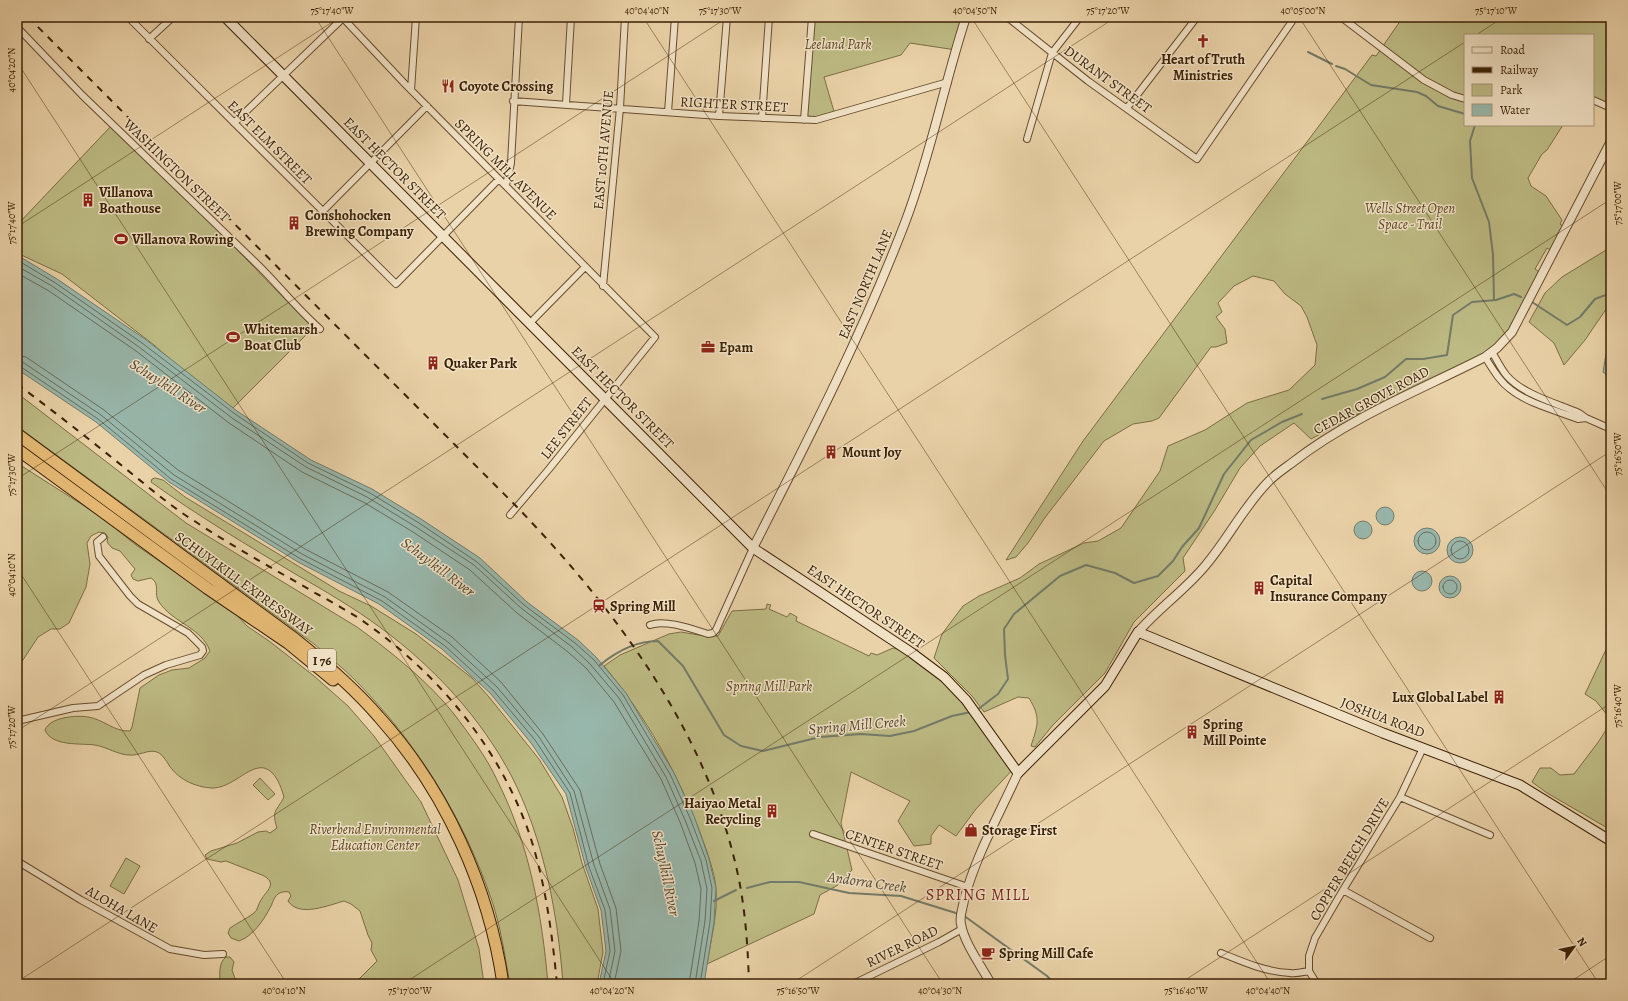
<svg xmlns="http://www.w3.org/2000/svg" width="1628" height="1001" viewBox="0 0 1628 1001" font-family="Alegreya,serif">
<rect width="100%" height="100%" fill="#ead2a8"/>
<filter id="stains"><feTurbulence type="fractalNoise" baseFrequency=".005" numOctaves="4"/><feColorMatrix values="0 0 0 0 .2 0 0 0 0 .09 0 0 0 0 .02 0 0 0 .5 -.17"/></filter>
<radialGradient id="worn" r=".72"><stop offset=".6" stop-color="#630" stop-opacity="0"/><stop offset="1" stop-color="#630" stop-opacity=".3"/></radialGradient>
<!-- green -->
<path fill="#bdba83" stroke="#7c6e44" d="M812,17H967L956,50L910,43L901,55L824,77L835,115L804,120Z
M1403,17H1611V108L1593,100V35H1465V125H1563L1547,150L1542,154L1528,178L1531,186L1546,196L1562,220L1560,224L1565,228L1553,252L1547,248L1535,269L1542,274L1512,332L1497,348L1371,413L1369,408L1311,439L1294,423L1260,446L1240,468L1215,510L1183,558L1185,571L1134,622L1105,673L1053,725L1035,747L1031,746C1038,724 1041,718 1029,698L1018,697L984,712L972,696L934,658L942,634L963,606L979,596L1020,578L1039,564L1084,543L1098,541L1121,528L1160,471L1168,446L1205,430L1247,403L1289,390L1315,365L1317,345L1307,317L1301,306L1285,294L1274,281L1253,276L1234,286L1218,303L1222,312L1216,317L1225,329L1227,343L1216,347H1211L1159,418L1152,421L1133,424L1104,441L1044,519L1028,543L1016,557L1006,560L1083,441L1372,55L1376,56Z
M113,124L154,164L313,328L233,408L180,368L154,345L62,274L17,253V225Z
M1611,247V302L1585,340L1564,365L1554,343L1529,322L1545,293L1562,277Z
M17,393L186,523L357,627C390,651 429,682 454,714C469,734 486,756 497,780C529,843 542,914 548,984H510C505,957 501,928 492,901C464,819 418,744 357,682C343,668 328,656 314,644L17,426Z
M17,463L100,516L136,545L237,615L247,626L269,641L314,676L348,706L374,736L421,802L458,880L479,949L484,984H354L377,961L371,950L372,943L368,935L360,911L351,904L344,901C329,905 299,918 288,901L291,896L289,892C285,891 281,892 278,894C273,898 273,903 270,908C263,921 253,936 239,941L231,938L228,933L230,928C237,923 246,919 254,913C258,910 258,904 261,900C266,891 279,883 262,875L226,861L221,862L207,859L205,855L211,851L237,843L258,832L266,831L270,833L277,828C271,810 277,811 284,797C281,787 276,771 264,768C248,765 232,789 211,788C196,787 180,780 171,768C167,763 164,755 157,752C148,749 139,756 130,755C118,755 107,747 95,745C81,743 52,747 45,730C50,717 76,715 88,717C103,719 114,732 130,731L132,727L140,688L159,675L172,670L189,668L205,658L210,651C201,627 173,623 159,602C153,594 161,584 151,578L138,581L133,579L131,575L135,569L120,551L112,548L107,542L108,537L105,533L99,532L91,536L87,543L90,564L86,587L69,623L60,629H51L38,637L17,669Z
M155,478L163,480L185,497L339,591L371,606L416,634L472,678L489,697L539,759L562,797L573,828L582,863L598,909L603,952L597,984H563C558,915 544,840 512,777C482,719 434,667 381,628C354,608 325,591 297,575C247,545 198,516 151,482L152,479Z
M767,604L771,605L769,609L787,617L790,613L797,617L796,621L869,656L871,653L877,655L893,648L912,653L944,677L1014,768L976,809L956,836L939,825L931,836V844L914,846L898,821L910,801L851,772L841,823L852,870L838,885L820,895L814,914L707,964C711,939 718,913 716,888C714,870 707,852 701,835C678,774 646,716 604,666L620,655L669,634L681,632L699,635L718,636L732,611L766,609Z
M1611,639V720L1596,701L1585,694Z
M1611,722V830L1547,793L1532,782L1540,768H1551L1560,775L1574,774L1599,741Z
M260,778L275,794L268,800L253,785Z
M126,858L140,866L124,894L110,886Z
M226,957H230L234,962L232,970L237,984H220C220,975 218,963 226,957Z"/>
<!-- water -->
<path fill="#98b7ac" stroke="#737b69" d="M17,255L57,279L145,339L237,411L311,460L372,489L421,519L480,558L527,602L578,640L596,657L626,693L674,773L694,816L709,859L716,888L714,922L704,984H599L606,951L601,910L586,868L566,794L531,743L490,693L442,649L379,604L298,562L169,482L96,422L17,369Z
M1606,354H1611V378L1603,372Z
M1376 516a9 9 0 1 1 18 0a9 9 0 1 1-18 0Z
M1354 530a9 9 0 1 1 18 0a9 9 0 1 1-18 0Z
M1414 541a13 13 0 1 1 26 0a13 13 0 1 1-26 0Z
M1447 550a13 13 0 1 1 26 0a13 13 0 1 1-26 0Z
M1412 581a10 10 0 1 1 20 0a10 10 0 1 1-20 0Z
M1439 587a11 11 0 1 1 22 0a11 11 0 1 1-22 0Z"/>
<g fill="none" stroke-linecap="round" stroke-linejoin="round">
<!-- shore -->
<path stroke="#6a6c58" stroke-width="1" d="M17,260L54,282L142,343L235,414L308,463L370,493L419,523L477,562L524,605L575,643L594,660L623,695L670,774L690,818L706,860L712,888L710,922L700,984
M17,266L52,286L139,347L232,418L306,467L367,497L416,527L474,565L521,608L572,647L590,664L619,698L666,777L685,820L701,861L707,889L705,921L695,984
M17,273L49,291L136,351L229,423L302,472L365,503L413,532L470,570L517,613L568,652L586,668L614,702L661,779L680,822L695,863L701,889L699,921L689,984
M17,355L26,357L104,410L178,470L305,549L388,592L452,637L501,682L543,734L580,790L600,864L616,908L621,951L614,984
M17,361L24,363L101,415L174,475L302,554L385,597L448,642L497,687L539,737L574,791L594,865L610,909L615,951L608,984
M17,366L21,367L98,419L171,479L299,558L382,601L445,646L493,690L535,740L570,793L589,867L605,910L610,951L603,984
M1418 541a9 9 0 1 1 18 0a9 9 0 1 1-18 0Z
M1451 550a9 9 0 1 1 18 0a9 9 0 1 1-18 0Z
M1443 587a7 7 0 1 1 14 0a7 7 0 1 1-14 0Z"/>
<!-- stream -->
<path stroke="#737b69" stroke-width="2" d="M1308,52L1332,64
M1336,66L1345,69L1371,85L1417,92L1426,96L1438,106L1465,114
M1475,125L1470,141L1472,178L1489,222L1493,255L1494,300
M1532,302L1567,325L1580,317L1595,299L1611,293
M1322,399L1357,389L1385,377L1406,359H1423L1447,355L1453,315L1472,302L1496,300L1514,294L1521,297
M600,665C617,651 636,641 658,641L683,666L724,735L741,746L763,751L820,737L861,734L890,736L914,731L952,716L971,712
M977,710L998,694L1008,679L1005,655L1004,629L1014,614L1060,576L1086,565L1115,573L1134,583L1158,576L1173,561L1182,547L1199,528L1224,474L1251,440L1282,422L1302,414
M747,888L770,882H799L849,893L901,896L959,914
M714,901L736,890
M963,915L1047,976L1055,984"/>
<!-- minor casing -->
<g stroke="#674d2e" stroke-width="8">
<path id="minor" d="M128,17L396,284L499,179
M342,17L405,84L655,337L549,469L510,515
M1007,17L1088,81L1197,159L1295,17
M1341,17L1424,80L1452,95L1465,99
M17,27L82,95L254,261C277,283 296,308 320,329
M149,39L173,17
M411,90L416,17
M1593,100L1611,108
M513,101L719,116L816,120L948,82
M566,104L571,17
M1127,108L1197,17
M668,112L675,17
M719,116L727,17
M762,118L769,17
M804,120L812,17
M234,123L343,18
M1027,139L1052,53L1080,17
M506,185L511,163L519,17
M323,211L427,106
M603,286L620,108L625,17
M530,323L585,267
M1492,352C1497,360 1501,369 1507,376C1524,395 1556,403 1579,413L1586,418L1611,429
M1485,357C1492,368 1499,381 1510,389C1527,403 1557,411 1578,419L1586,418
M650,625C665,619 692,629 708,634L713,633L716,630L753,548
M17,721L73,708L98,706L144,675L166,665L200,655L203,651L202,647L188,633L138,604L130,596L99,556L97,542L103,537
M1400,797L1490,835
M813,834L968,887
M17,861L81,900L170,949L204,955L223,954
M1343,890L1430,938
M1221,953C1243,962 1266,972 1290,973C1296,974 1303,972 1309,971
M853,984L939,942L962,929
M1317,984L1309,971V956L1315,938L1343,890L1400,797L1423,748"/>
</g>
<!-- tertiary casing -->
<g stroke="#674d2e" stroke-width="10">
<path id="tertiary" d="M753,548C808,440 863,333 906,220C931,154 944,84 966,17
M1138,632C1159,608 1185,590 1205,566C1228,539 1244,506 1269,481C1276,474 1285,468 1293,462C1351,417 1420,390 1485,357L1497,348L1512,332L1611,141
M991,984C982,967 964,943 961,924C959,916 963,908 964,900C976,855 999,815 1018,773"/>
</g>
<!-- secondary casing -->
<g stroke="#3b2105" stroke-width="11">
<path id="secondary" d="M225,17L753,548L912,653L944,677L966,700L1018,773L1105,686L1138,632L1383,733L1520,785L1611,841"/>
</g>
<!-- motorway casing -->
<g stroke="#3b2105" stroke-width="13">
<path id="motorway" d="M17,434L295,639C325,663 354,688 379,717C445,790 489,887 503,984
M17,449L207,588L288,643L333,680"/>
</g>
<!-- minor -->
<use href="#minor" stroke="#f1e2c6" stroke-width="6"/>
<!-- tertiary -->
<use href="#tertiary" stroke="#f1e2c6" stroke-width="8"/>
<!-- secondary -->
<use href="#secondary" stroke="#f1e2c6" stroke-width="9"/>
<!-- motorway -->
<use href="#motorway" stroke="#e5b974" stroke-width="11"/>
<!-- rail -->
<path stroke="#3b2105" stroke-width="2" stroke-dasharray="7 7" stroke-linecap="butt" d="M28,17L517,507C618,612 712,738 740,885C746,918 748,951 749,984
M17,384C56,413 94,443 131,473C152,490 173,508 196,522C235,548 276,570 317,594C330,601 344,609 357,617C434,669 496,742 528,830C545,879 552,932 557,984"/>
</g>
<!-- ticks -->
<path fill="none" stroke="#3b2105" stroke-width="1" stroke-opacity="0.45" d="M315,17L943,984M643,17L1271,984M971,17L1599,984M1299,17L1611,497M1476,35L1504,17M17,62L615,984M17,227L340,17M17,479L728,17M17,568L287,984M17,731L1116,17M17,982L1465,42M403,984L1611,199M791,984L1611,451M1179,984L1611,703M1567,984L1611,955"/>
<!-- icons -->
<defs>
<g id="church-bare" transform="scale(1.08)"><path d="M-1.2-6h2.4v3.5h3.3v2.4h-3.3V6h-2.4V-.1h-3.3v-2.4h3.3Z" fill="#8f2418" stroke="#f1e2c6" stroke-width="2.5" paint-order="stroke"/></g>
<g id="restaurant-bare" transform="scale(1.08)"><path d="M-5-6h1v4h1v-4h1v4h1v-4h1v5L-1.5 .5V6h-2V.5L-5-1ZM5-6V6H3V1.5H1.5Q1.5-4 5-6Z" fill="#8f2418" stroke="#f1e2c6" stroke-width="2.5" paint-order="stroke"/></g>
<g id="building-bare" transform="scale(1.08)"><path d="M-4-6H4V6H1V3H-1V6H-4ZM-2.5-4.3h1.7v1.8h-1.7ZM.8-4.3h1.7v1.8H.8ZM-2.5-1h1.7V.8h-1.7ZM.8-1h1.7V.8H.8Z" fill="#8f2418" stroke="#f1e2c6" stroke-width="2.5" paint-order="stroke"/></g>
<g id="stadium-bare" transform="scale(1.08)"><path d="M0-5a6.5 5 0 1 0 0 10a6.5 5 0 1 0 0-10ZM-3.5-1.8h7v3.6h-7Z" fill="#8f2418" stroke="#f1e2c6" stroke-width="2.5" paint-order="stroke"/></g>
<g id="office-bare" transform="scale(1.08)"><path d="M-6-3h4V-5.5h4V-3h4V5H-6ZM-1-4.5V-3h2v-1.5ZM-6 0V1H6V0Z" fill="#8f2418" stroke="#f1e2c6" stroke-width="2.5" paint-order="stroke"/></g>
<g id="station-bare" transform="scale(1.08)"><path d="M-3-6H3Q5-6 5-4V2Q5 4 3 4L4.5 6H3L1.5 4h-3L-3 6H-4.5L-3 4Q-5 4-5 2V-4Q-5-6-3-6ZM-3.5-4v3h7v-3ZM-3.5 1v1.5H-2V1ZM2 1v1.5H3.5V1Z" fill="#8f2418" stroke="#f1e2c6" stroke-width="2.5" paint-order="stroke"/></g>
<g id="shop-bare" transform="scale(1.08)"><path d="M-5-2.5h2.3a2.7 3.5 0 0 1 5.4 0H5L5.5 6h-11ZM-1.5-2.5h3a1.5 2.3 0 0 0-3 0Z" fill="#8f2418" stroke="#f1e2c6" stroke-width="2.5" paint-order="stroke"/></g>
<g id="cafe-bare" transform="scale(1.08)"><path d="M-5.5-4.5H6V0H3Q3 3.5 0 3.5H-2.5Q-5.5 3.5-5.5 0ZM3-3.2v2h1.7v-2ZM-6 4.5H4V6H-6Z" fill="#8f2418" stroke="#f1e2c6" stroke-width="2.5" paint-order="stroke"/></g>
</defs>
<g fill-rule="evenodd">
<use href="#church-bare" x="1203" y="41"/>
<use href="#restaurant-bare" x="448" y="86"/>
<use href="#building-bare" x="88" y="200"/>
<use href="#building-bare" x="294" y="223"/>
<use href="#stadium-bare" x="121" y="239"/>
<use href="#stadium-bare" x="233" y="337"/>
<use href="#office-bare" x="708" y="347"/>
<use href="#building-bare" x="433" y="363"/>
<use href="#building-bare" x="831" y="452"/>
<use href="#building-bare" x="1259" y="588"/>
<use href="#station-bare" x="599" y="606"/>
<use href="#building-bare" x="1499" y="697"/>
<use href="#building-bare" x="1192" y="732"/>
<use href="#building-bare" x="772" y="811"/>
<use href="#shop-bare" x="971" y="830"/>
<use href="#cafe-bare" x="988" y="953"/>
</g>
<g text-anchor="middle" stroke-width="3" stroke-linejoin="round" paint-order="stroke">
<!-- shield labels -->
<rect fill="#f1e2c6" stroke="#725b3f" stroke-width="1" x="308" y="649" width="28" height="22" rx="3"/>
<g font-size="13" font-weight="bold" fill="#3b2105">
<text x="322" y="665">I 76</text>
</g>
<!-- park labels -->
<g font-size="14" font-style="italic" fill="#5c4724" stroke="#f1e2c6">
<text x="838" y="49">Leeland Park</text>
<text x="1410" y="213">Wells Street Open<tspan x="1410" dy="16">Space - Trail</tspan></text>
<text x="769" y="691">Spring Mill Park</text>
<text x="375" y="834">Riverbend Environmental<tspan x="375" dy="16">Education Center</tspan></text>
</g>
<!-- poi labels -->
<g font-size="14" font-weight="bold" fill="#3b2105" stroke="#f1e2c6" text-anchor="start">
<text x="1203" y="64" text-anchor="middle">Heart of Truth<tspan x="1203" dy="16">Ministries</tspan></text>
<text x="459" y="91">Coyote Crossing</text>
<text x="99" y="197">Villanova<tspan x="99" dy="16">Boathouse</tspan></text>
<text x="305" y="220">Conshohocken<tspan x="305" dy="16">Brewing Company</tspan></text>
<text x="132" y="244">Villanova Rowing</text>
<text x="244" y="334">Whitemarsh<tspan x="244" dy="16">Boat Club</tspan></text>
<text x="719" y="352">Epam</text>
<text x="444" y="368">Quaker Park</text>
<text x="842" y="457">Mount Joy</text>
<text x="1270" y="585">Capital<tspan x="1270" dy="16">Insurance Company</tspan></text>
<text x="610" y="611">Spring Mill</text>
<text x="1488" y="702" text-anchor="end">Lux Global Label</text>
<text x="1203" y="729">Spring<tspan x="1203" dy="16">Mill Pointe</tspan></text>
<text x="761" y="808" text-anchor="end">Haiyao Metal<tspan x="761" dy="16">Recycling</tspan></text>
<text x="982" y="835">Storage First</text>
<text x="999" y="958">Spring Mill Cafe</text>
</g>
<!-- street labels -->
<g font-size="14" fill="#3b2105" stroke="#f1e2c6">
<text transform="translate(1108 79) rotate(36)" y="5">DURANT STREET</text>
<text transform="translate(734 104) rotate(3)" y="5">RIGHTER STREET</text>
<text transform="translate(270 142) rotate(45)" y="5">EAST ELM STREET</text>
<text transform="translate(603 150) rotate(-85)" y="5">EAST 10TH AVENUE</text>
<text transform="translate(395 168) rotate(45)" y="5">EAST HECTOR STREET</text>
<text transform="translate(506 169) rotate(45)" y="5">SPRING MILL AVENUE</text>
<text transform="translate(177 170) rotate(44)" y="5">WASHINGTON STREET</text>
<text transform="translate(865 284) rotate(-67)" y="5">EAST NORTH LANE</text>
<text transform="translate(623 397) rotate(45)" y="5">EAST HECTOR STREET</text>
<text transform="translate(1371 400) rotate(-28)" y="5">CEDAR GROVE ROAD</text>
<text transform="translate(566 428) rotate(-52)" y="5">LEE STREET</text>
<text transform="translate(244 583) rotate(36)" y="5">SCHUYLKILL EXPRESSWAY</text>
<text transform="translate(866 606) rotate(34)" y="5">EAST HECTOR STREET</text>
<text transform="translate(1383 717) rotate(21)" y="5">JOSHUA ROAD</text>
<text transform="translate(894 849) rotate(19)" y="5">CENTER STREET</text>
<text transform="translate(1349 859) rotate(-59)" y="5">COPPER BEECH DRIVE</text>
<text transform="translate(122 909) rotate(30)" y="5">ALOHA LANE</text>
<text transform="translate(902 946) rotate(-26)" y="5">RIVER ROAD</text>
</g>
<!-- water labels -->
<g font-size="15" font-style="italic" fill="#52462f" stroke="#f1e2c6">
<text transform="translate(168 386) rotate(33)" y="5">Schuylkill River</text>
<text transform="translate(438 567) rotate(37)" y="5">Schuylkill River</text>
<text transform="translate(857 725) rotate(-5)" y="5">Spring Mill Creek</text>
<text transform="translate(666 873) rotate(78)" y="5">Schuylkill River</text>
<text transform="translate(867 882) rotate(8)" y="5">Andorra Creek</text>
</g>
<!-- quarter labels -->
<g font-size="16" letter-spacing="1" fill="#7a1f14" stroke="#f1e2c6">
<text x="978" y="900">SPRING MILL</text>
</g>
</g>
<!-- margin -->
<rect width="1628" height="1001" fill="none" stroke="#ead2a8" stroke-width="44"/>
<!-- legend -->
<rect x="1464" y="34" width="130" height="92" fill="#f1e2c6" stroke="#a89579"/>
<rect x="1472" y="47" width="20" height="6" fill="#f1e2c6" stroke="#a89579"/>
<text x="1500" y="54" font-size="12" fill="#3b2105">Road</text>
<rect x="1472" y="67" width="20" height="6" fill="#3b2105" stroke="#a89579"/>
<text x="1500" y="74" font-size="12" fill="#3b2105">Railway</text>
<rect x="1472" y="84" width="20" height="12" fill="#bdba83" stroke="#a89579"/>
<text x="1500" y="94" font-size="12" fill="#3b2105">Park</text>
<rect x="1472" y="104" width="20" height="12" fill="#98b7ac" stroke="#a89579"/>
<text x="1500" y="114" font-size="12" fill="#3b2105">Water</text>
<!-- north arrow -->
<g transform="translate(1574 947) rotate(57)" stroke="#f1e2c6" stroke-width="3" paint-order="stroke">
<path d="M0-3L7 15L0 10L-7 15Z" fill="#3b2105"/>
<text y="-6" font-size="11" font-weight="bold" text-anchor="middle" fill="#3b2105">N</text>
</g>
<rect x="22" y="22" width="1584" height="957" fill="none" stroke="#3b2105" stroke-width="1.5"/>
<g font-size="10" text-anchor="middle" fill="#3b2105">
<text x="332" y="14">75°17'40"W</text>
<text x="647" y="14">40°04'40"N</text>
<text x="720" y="14">75°17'30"W</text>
<text x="975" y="14">40°04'50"N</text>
<text x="1108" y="14">75°17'20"W</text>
<text x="1303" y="14">40°05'00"N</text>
<text x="1496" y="14">75°17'10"W</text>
<text transform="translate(11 70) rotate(-90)" y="4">40°04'20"N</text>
<text transform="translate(1617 203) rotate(-90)" y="4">75°17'00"W</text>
<text transform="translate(11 223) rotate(-90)" y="4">75°17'40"W</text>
<text transform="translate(1617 454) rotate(-90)" y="4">75°16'50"W</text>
<text transform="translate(11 475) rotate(-90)" y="4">75°17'30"W</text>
<text transform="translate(11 575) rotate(-90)" y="4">40°04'10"N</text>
<text transform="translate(1617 706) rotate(-90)" y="4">75°16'40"W</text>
<text transform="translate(11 727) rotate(-90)" y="4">75°17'20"W</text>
<text x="284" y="994">40°04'10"N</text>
<text x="410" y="994">75°17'00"W</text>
<text x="612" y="994">40°04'20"N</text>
<text x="798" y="994">75°16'50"W</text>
<text x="940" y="994">40°04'30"N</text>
<text x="1186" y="994">75°16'40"W</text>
<text x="1268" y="994">40°04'40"N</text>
</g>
<rect width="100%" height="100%" filter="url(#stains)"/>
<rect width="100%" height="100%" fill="url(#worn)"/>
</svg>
